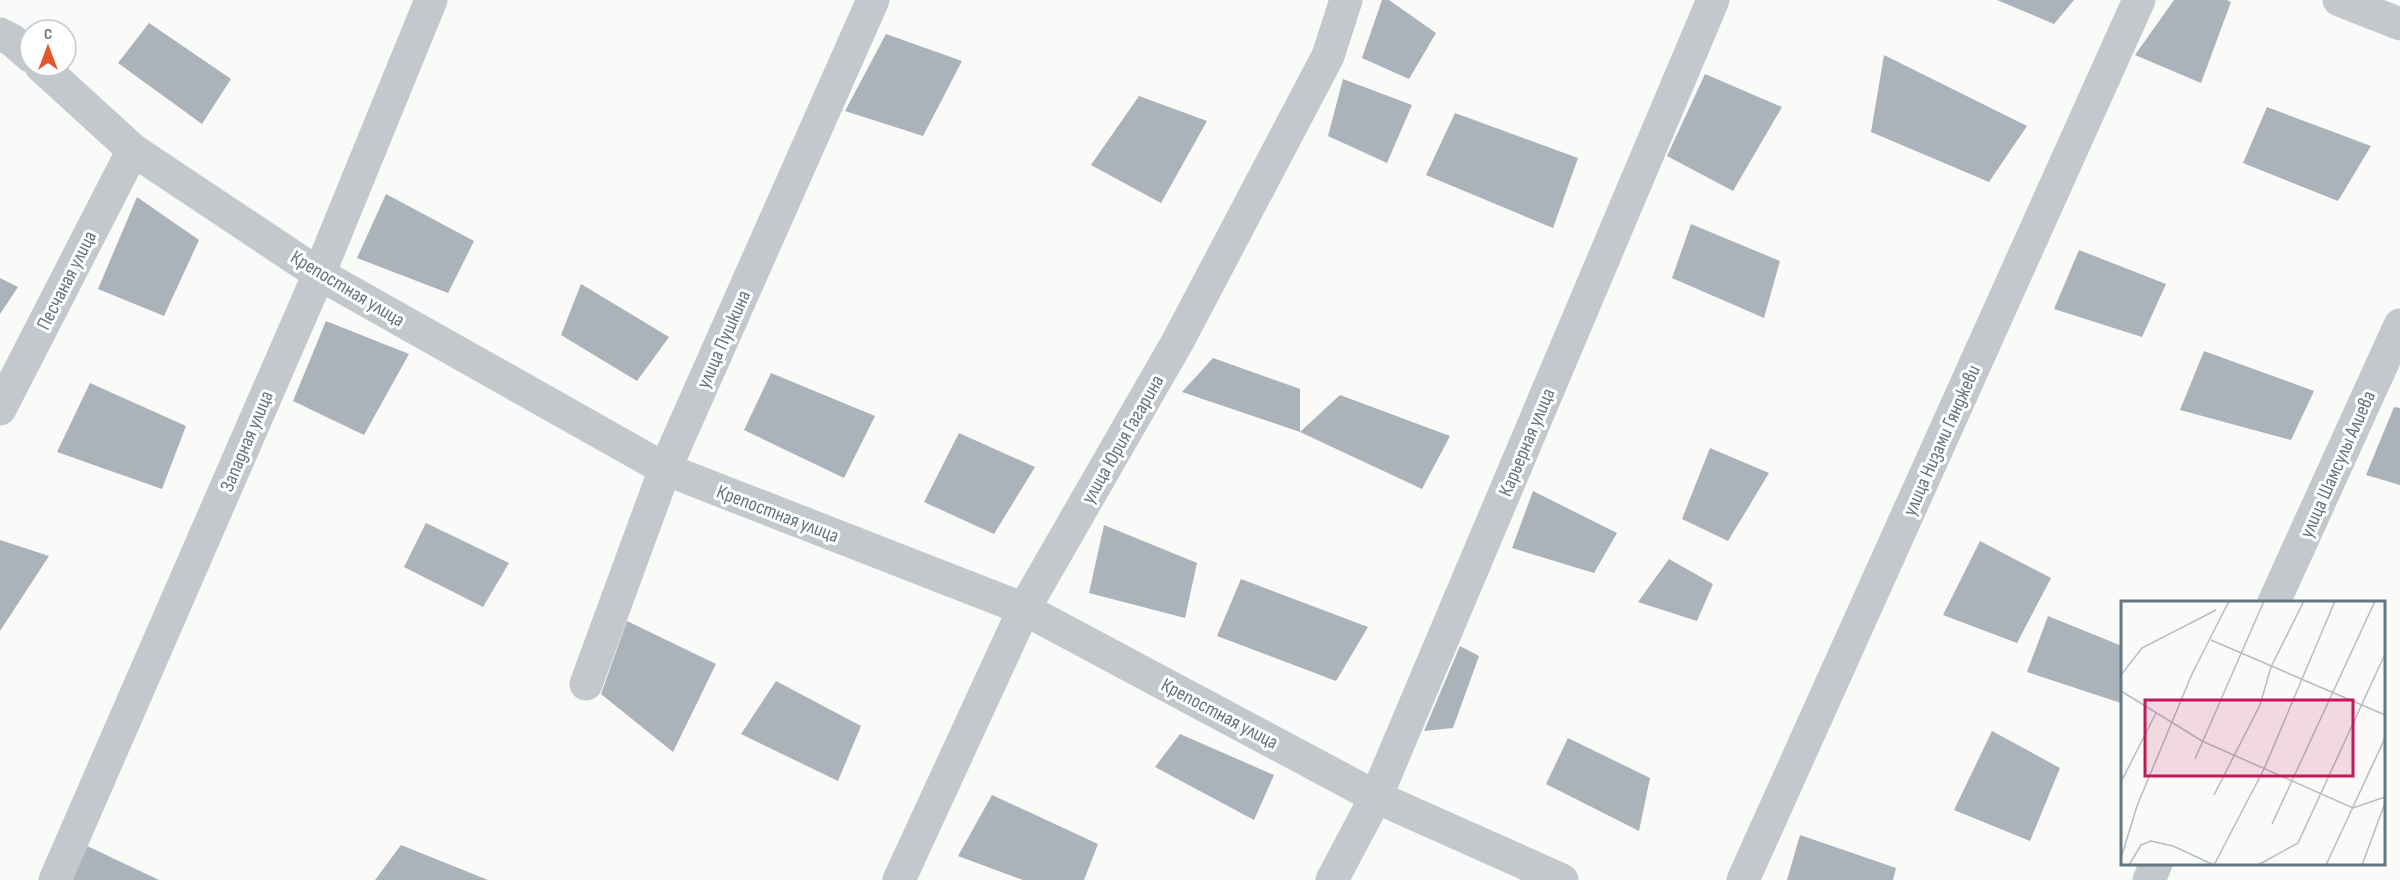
<svg xmlns="http://www.w3.org/2000/svg" width="2400" height="880" viewBox="0 0 2400 880" font-family="'Sofia Sans Condensed',sans-serif">
<rect width="100%" height="100%" fill="#fafaf8"/>
<!-- building -->
<path fill="#aab3b9" d="M1382,0H1389L1436,33L1409,79L1362,58Z
M1997,0H2074L2054,24Z
M2174,0H2227L2231,2L2201,83L2135,55Z
M149,23L231,79L202,124L118,63Z
M886,34L962,61L923,136L845,111Z
M1884,55L2027,126L1989,182L1871,132Z
M1705,74L1782,107L1733,191L1667,156Z
M1343,79L1412,105L1387,163L1328,136Z
M1139,96L1207,121L1161,203L1091,165Z
M2267,107L2371,146L2338,201L2243,163Z
M1455,113L1578,158L1553,228L1426,175Z
M386,194L474,241L448,293L357,258Z
M137,197L199,240L164,316L98,289Z
M1691,224L1780,261L1764,318L1672,278Z
M2079,250L2166,284L2142,337L2054,309Z
M0,278L18,287L0,314Z
M581,284L669,337L637,381L561,335Z
M326,321L409,354L364,435L293,401Z
M2204,351L2314,391L2291,440L2180,410Z
M1213,358L1300,389V432L1340,395L1450,436L1422,489L1300,432L1182,392Z
M771,373L875,416L844,478L744,430Z
M90,383L186,426L162,489L57,452Z
M2394,407L2400,408V485L2366,475Z
M959,433L1035,467L994,534L924,502Z
M1710,448L1769,473L1728,541L1682,519Z
M1533,491L1617,533L1594,573L1512,548Z
M426,523L509,563L483,607L404,567Z
M1104,525L1197,563L1185,618L1089,593Z
M0,540L49,556L0,631Z
M1980,541L2051,578L2017,643L1943,615Z
M1669,559L1713,584L1697,621L1638,602Z
M1241,579L1368,627L1336,681L1217,636Z
M2048,616L2122,646L2121,703L2027,672Z
M627,621L716,664L673,752L601,694Z
M1460,646L1479,656L1453,728L1424,731Z
M776,681L861,726L838,781L741,734Z
M1992,731L2060,768L2030,841L1954,810Z
M1180,734L1274,775L1254,820L1155,767Z
M1568,738L1650,778L1639,831L1546,784Z
M992,795L1098,844L1084,880H1023L958,856Z
M1800,835L1896,868L1893,880H1787Z
M83,844L159,880H67Z
M401,845L488,880H375Z"/>
<g fill="none" stroke-linecap="round" stroke-linejoin="round">
<!-- minor -->
<path stroke="#c3c8cc" stroke-width="33" d="M2339,0L2400,24
M0,34L12,40L30,56
M41,66L133,150L319,274L665,469L1024,609L1376,797L1562,880
M0,409L133,150
M2274,602L2400,325
M586,684L665,469L873,0
M55,880L319,274L431,0
M899,880L1024,609L1178,341L1328,56L1346,0
M1332,880L1376,797L1713,0
M1743,880L2139,0
M2149,880L2156,864"/>
</g>
<g text-anchor="middle" stroke-width="6" stroke-linejoin="round" paint-order="stroke">
<!-- street labels -->
<g font-size="20" fill="#657683" stroke="#fff">
<text transform="translate(66 280) rotate(-63)" y="7">Песчаная улица</text>
<text transform="translate(348 288) rotate(31)" y="7">Крепостная улица</text>
<text transform="translate(723 339) rotate(-66)" y="7">улица Пушкина</text>
<text transform="translate(1122 439) rotate(-60)" y="7">улица Юрия Гагарина</text>
<text transform="translate(1941 440) rotate(-66)" y="7">улица Низами Гянджеви</text>
<text transform="translate(246 441) rotate(-67)" y="7">Западная улица</text>
<text transform="translate(1526 442) rotate(-67)" y="7">Карьерная улица</text>
<text transform="translate(2337 464) rotate(-66)" y="7">улица Шамсулы Алиева</text>
<text transform="translate(778 513) rotate(21)" y="7">Крепостная улица</text>
<text transform="translate(1220 713) rotate(28)" y="7">Крепостная улица</text>
</g>
</g>
<!-- overview -->
<g transform="translate(2121 601)">
<rect width="264" height="264" fill="#fafaf8"/>
<path fill="none" stroke="#b5bdc2" stroke-width="1.5" d="M90,39L264,114M0,74L21,47L95,9M0,90L81,140L232,207L264,196M74,158L143,0M0,181L35,112M93,194L139,104L150,66L183,0M151,223L254,0M0,257L16,205L71,73L108,0M8,264L20,244L30,240L52,245L93,264M93,264L143,168L214,0M137,264L177,242L264,53M205,264L264,137M241,264L264,202"/>
<path fill="#c2185b" fill-opacity="0.15" stroke="#c2185b" stroke-width="3" d="M24,99H232V175H24Z"/>
<rect width="264" height="264" fill="none" stroke="#657683" stroke-width="3"/>
</g>
<!-- north arrow -->
<g transform="translate(48 48)"><circle r="28" fill="#ffffff" stroke="#c1c8cd" stroke-width="1.5"/>
<path d="M0-4.5L10 22L0 15L-10 22Z" fill="#e4572e"/>
<text y="-9" font-size="16" font-weight="bold" text-anchor="middle" fill="#657683">С</text>
</g>
</svg>
